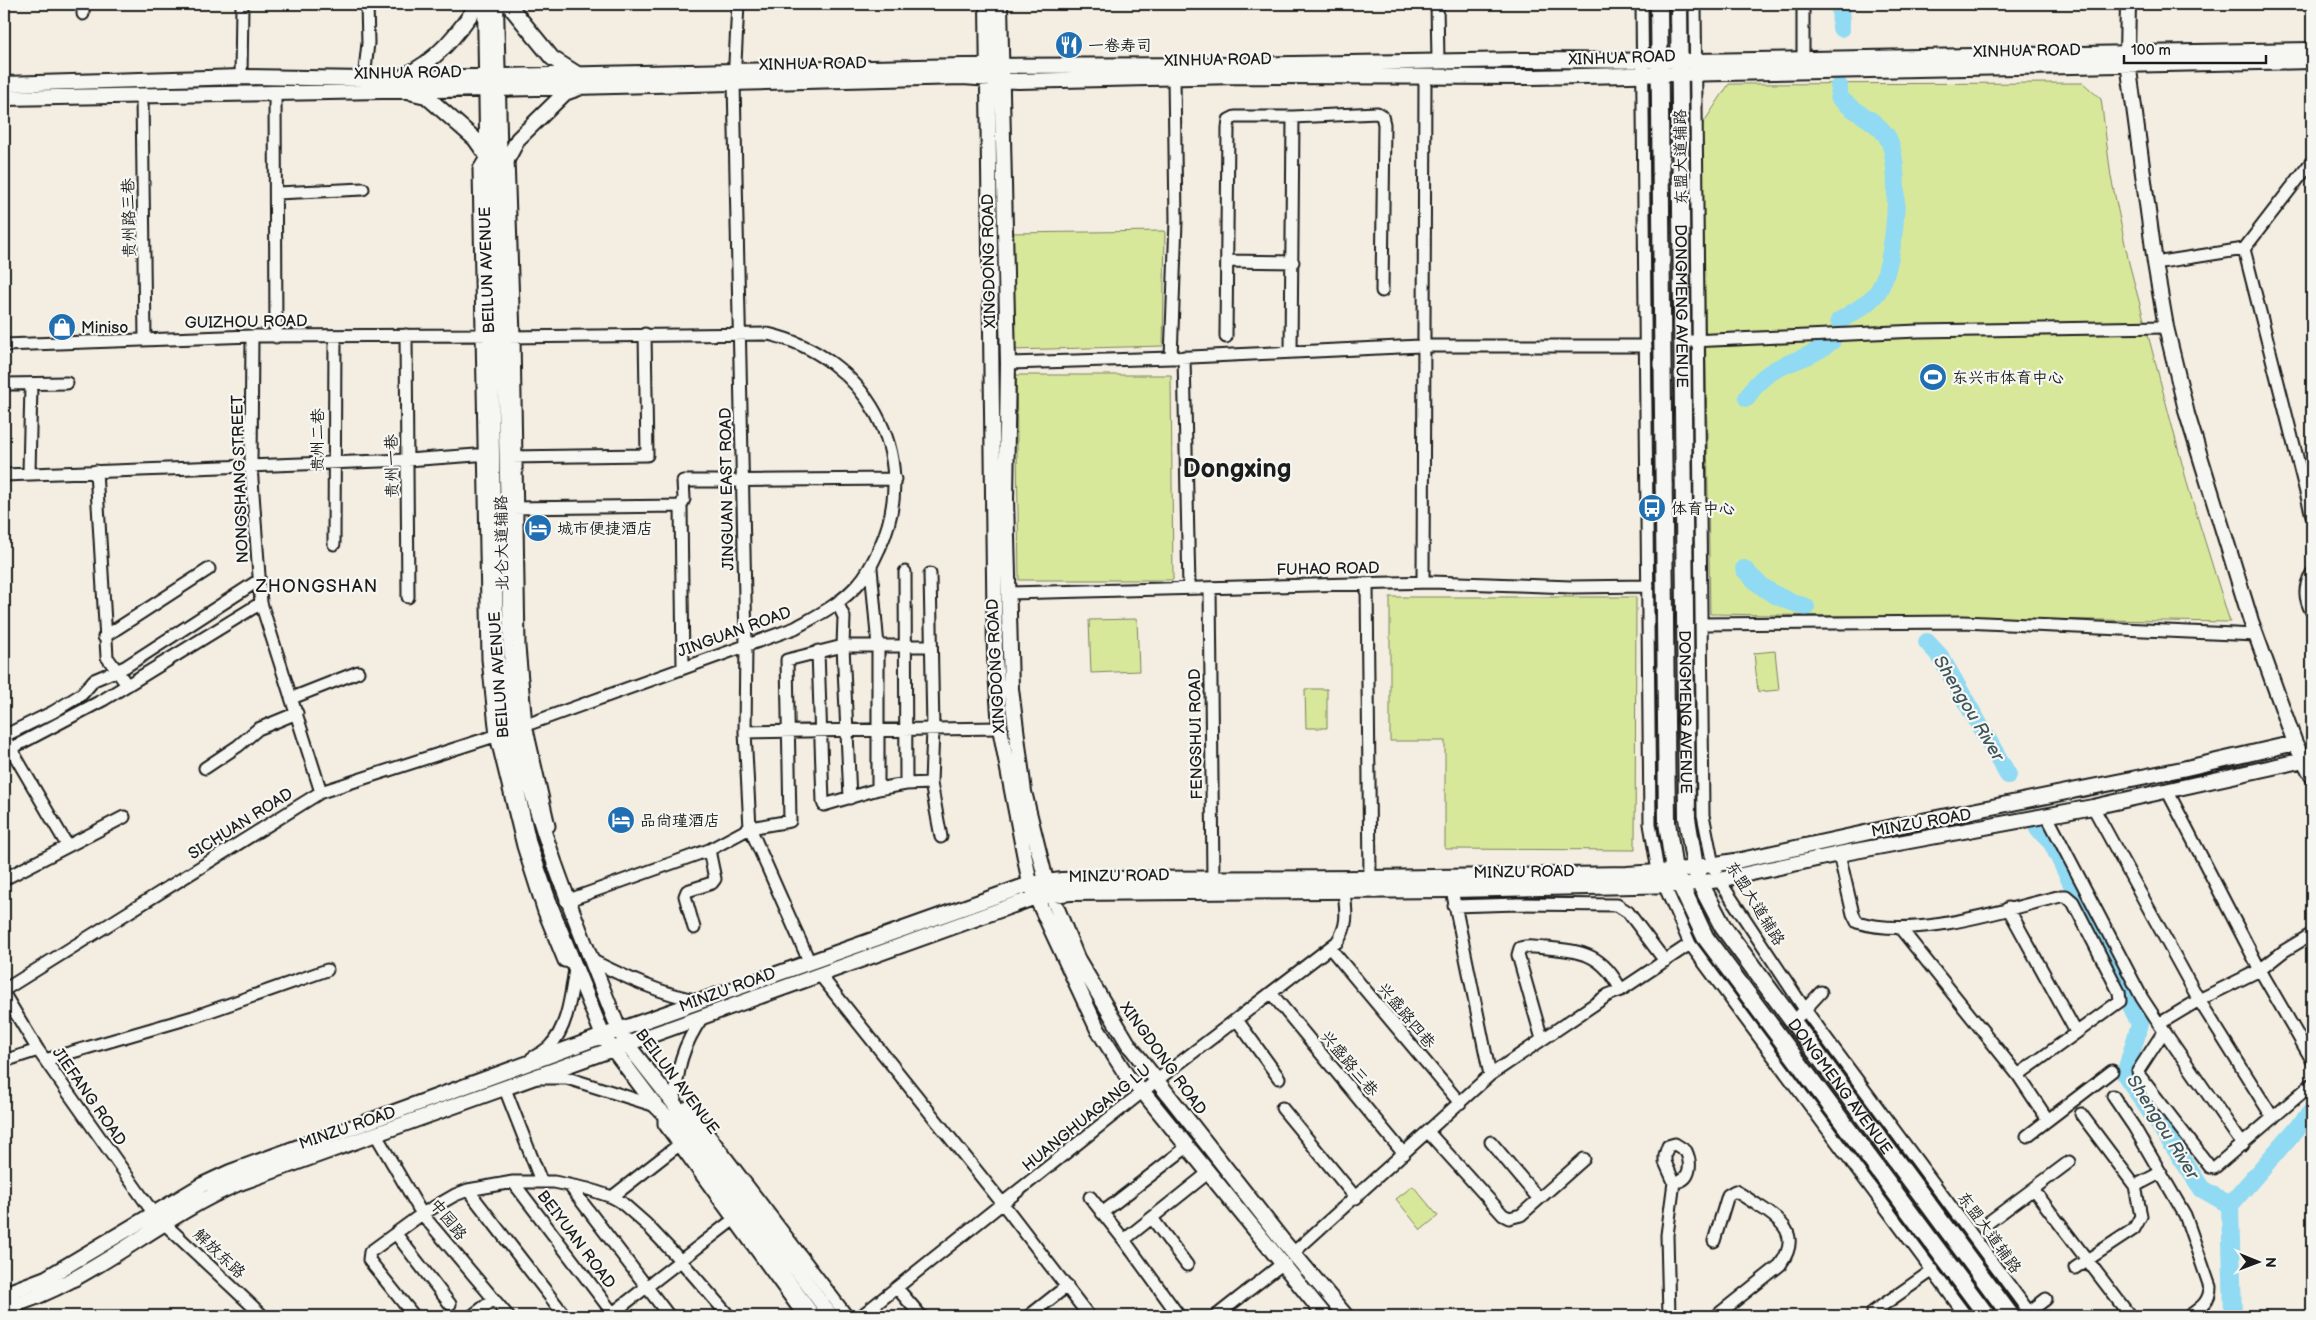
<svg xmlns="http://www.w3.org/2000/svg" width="2316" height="1320" viewBox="0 0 2316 1320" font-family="'Balsamiq Sans','LXGW WenKai TC',sans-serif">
<rect width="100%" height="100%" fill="#f4eee2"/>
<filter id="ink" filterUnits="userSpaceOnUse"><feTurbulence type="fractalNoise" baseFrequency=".02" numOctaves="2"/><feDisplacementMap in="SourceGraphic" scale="10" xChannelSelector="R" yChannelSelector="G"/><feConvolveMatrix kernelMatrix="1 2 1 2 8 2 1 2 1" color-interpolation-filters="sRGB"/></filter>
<g filter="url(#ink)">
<!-- green -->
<path fill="#d8e89b" stroke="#7a825c" d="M2083,83L2101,99L2111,177L2129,263L2189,490L2230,622L1710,614L1702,125L1729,84Z
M1165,231L1163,346L1011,350L1010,233Z
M1016,375H1171L1173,580H1019Z
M1390,597H1636L1635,850L1445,849V741H1390Z
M1137,619L1139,671L1091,673L1089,620Z
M1775,651L1779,690L1758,692L1754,653Z
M1305,689H1327V728H1306Z
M1413,1186L1438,1216L1421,1230L1396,1199Z"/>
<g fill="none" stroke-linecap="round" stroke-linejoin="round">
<!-- river -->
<path stroke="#91daf3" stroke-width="18" d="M1840,4L1841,28
M1839,86V97C1852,112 1874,118 1886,135C1904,160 1896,271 1876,294C1867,305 1852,313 1839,321
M1747,398C1768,359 1803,366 1832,341
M1744,569C1763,591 1778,598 1806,607
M1927,642L1940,656L2008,775
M2038,829L2052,843L2140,1024L2125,1074L2202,1189L2230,1205
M2230,1205L2312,1111
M2230,1205L2233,1316"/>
<!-- minor casing -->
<g stroke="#1c1c1c" stroke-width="15">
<path id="minor" d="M738,4L734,82L746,645L745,732L750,828L809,961
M1437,4L1438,61
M1642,4L1650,824L1658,871L1690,944L1966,1316
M1695,4L1703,815L1713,865L1719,880L1806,1011L2032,1316
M1803,4V59
M83,14V4
M241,77L242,4
M364,79L368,43L367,4
M275,93L276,337
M142,96L145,340
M487,156L479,169L488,659L496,736L523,846L544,912L564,961L573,962
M508,158L514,336L519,647L526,725L549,826
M277,193L363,189
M2244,249L2312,516
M1227,261L1293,262
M2155,263L2244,249L2312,161
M406,335L408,597
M252,336L251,466L261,603L321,792
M1226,337L1228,128L1229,120L1235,117H1293L1377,113L1382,116L1384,124L1382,291
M1691,341L1918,331L2166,327
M4,345L252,336L489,335
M1291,352L1293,117
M1184,357L1189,588
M1171,358L1176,221L1174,77
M1008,363L1171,358L1420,346H1646
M4,384L67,383
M509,457L647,455L645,334
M96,471L107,657L127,685
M29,473L31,385
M4,475L407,460L490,454
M681,506L684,499L683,481L895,479
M511,508L681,506L683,668
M334,544L335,336
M871,568L878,646V789
M905,572L906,784
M2312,573C2304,586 2304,599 2312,612
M930,574L933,729L931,783L941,837
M1423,582L1425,77
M1367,584L1370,878
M1210,588L1213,879
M1009,593L1431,582L1571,587L1648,586
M838,604L844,617L843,646L850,798
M1701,624L1963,622L2256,635
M104,637L209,569
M818,651L823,802L824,805L878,789L906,784L931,783
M292,698L358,672
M745,732L1000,728
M4,736L53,712L82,694L94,680L125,667L259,580
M7,742L67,845
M10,749L103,700L261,603
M205,768L238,746L258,729L297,713
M2168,792L2260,970L2312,1060
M2093,807L2199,1000L2273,1118
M2047,816L2142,998L2159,1024
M1839,854L1853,914L1857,922C1915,940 2003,910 2061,896H2066L2073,902L2119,992L2120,1001L2018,1075
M4,879L124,817
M566,901L709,850L750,828L790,821L787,660L843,646H931
M1454,906L1518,904L1617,905L1628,912L1665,961
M2008,908L2076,1032
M694,928L685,896L687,891L712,883L715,879L709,850
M1901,929L2018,1075L2048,1120L2112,1071
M2312,934L2284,951L2260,970L2199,1000L2159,1024L2164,1031L2138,1071L2139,1075L2210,1167L2214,1168L2312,1084
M1330,948L1460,1103
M591,960C627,978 661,994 700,1001
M820,975L1003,1204L1089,1316
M4,990L321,792L504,733L795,628C818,615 841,604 859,583C869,572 874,560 880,547C922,454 865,356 768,334L505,337
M1621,990L1690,944
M1271,993L1404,1154
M4,994L38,1050L154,1214L263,1316
M1800,1015L1821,992
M1237,1020L1279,1078
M2164,1031L2243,1145
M532,1058C538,1055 544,1051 549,1047C568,1028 571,994 575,969
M45,1060L193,1017L327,970
M4,1061L38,1050
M1490,1075L1608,995L1621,990C1603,955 1584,951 1547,948C1538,948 1528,945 1520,948L1518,955L1542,1039
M537,1078H567L656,1106
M505,1089L541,1181
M2113,1096L2134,1127L2185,1215L2210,1287C2210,1302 2200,1308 2189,1316
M674,1105C678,1067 681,1048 703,1016
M1282,1108L1356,1198
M679,1110L688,1107L847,1316
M2081,1114L2135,1186
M664,1115V1124L804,1316
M1428,1132L1503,1215L1509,1218L1521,1215L1584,1159
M376,1135L422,1214L508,1316
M2027,1136L2048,1120
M1491,1142L1538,1198
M513,1182L615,1316
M569,1185L669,1316
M2033,1189L2130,1316
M468,1190L565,1316
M612,1197L685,1140
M1090,1197L1124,1240L1179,1316
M1102,1213L1187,1147
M1152,1218L1187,1265
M1989,1222L2069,1162
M396,1234L450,1304
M1124,1240L1208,1173
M1714,1241L1728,1195L1735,1191C1743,1195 1751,1201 1759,1206C1783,1221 1801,1236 1780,1265L1716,1316
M1293,1253L1490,1075L1452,890
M2075,1268L2134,1229L2141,1216L2135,1186L2160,1173
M897,1288L921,1316
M414,1316L369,1260L370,1252L422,1214L455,1195L468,1190L513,1182H554L588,1189L612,1197L621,1202L646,1224L681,1261L729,1316
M472,1316L494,1299
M609,1316L738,1216
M861,1316L1156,1081L1337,942C1349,925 1346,911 1344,891
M1029,1316L1067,1286
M1216,1316L1282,1264
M1669,1316L1667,1235L1674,1182L1665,1162V1155L1668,1146L1675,1144L1686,1151C1692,1164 1691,1181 1674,1182
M1877,1316L1873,1312L1933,1270
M2024,1316L2046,1299"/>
</g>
<!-- major casing -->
<g stroke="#1c1c1c" stroke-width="18">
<path id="major" d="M485,4L493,520L497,656L504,733L529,844L551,907L603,1036L656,1106L674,1124L813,1316
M496,4L511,647C513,673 510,706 516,731C539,835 580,931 619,1030L627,1044L679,1110L831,1316
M508,4L552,58L579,75
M987,4L995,657L1000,728L1030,884L1098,1030L1129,1079L1143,1092L1325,1316
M1000,4L1008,363L1006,499L1011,689L1024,792L1046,881L1077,958L1129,1045L1283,1241L1346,1316
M2128,4L2127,55L2155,263L2166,327L2187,414L2251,621L2295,743L2312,776
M405,75C436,62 459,32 478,4
M4,84L241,77L364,79L964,66L1238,65L1523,60L1696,61L2312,50
M413,93L426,96L475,139L487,156
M4,98L536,88L963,77L1018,81L1236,76L1533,77L2312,61
M501,171L518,139L565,93L579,88
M4,1294L46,1278L202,1185L230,1172L619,1030L1030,884L1062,880L1096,879L1370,878L1627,874L1674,871L1741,860L1897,826L2182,769L2295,743
M4,1308C90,1284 157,1218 237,1184L1036,897L1070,893L1452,890L1680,885L1719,880L1839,854L2093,807L2304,760"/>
</g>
<!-- highway casing -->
<g stroke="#1c1c1c" stroke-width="20">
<g id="highway">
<path d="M1659,4L1667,822L1674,871L1705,937L1987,1316"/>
<path id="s1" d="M1679,4L1687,818L1695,867L1700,883L1723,927L2011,1316"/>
</g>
</g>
<!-- minor -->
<use href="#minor" stroke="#f6f6f2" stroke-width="11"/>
<!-- major -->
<use href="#major" stroke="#f6f6f2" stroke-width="14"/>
<!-- highway -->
<use href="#highway" stroke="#f6f6f2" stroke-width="16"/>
</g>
</g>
<!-- icons -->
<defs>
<g id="restaurant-disc" transform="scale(1.4375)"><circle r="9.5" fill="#1f6fb2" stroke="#f6f6f2"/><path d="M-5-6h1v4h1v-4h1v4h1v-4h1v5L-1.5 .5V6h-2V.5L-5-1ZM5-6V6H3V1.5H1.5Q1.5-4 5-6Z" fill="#fff"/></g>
<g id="shop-disc" transform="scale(1.4375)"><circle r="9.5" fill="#1f6fb2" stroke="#f6f6f2"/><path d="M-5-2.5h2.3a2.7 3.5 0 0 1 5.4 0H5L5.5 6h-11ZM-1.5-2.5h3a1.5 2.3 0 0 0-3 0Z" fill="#fff"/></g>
<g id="stadium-disc" transform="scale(1.4375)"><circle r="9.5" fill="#1f6fb2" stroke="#f6f6f2"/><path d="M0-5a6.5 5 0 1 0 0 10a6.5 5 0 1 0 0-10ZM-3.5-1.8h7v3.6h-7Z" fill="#fff"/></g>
<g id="bus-disc" transform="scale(1.4375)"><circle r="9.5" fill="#1f6fb2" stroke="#f6f6f2"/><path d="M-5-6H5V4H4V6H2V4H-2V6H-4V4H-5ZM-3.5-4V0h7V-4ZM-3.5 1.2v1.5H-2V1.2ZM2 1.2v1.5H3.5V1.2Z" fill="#fff"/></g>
<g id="hotel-disc" transform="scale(1.4375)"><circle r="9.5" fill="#1f6fb2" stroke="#f6f6f2"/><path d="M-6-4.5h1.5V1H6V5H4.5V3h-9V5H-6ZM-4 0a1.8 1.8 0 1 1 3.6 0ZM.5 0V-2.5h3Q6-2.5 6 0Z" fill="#fff"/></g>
</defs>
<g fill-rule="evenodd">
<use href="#restaurant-disc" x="1069" y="45"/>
<use href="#shop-disc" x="62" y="327"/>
<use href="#stadium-disc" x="1933" y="377"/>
<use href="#bus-disc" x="1652" y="508"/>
<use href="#hotel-disc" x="538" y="528"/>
<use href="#hotel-disc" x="621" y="820"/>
</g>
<g text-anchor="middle" stroke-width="4.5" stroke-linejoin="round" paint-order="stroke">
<!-- poi labels -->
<g font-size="16" fill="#1c1c1c" stroke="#f6f6f2" text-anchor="start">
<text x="1088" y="51">一卷寿司</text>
<text x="81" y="333">Miniso</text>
<text x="1952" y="383">东兴市体育中心</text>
<text x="1671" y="514">体育中心</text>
<text x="557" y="534">城市便捷酒店</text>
<text x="640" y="826">品尚瑾酒店</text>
</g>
<!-- street labels -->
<g font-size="16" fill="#1c1c1c" stroke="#f6f6f2">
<text transform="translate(2027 50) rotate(-1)" y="6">XINHUA ROAD</text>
<text transform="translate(1622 57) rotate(-2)" y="6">XINHUA ROAD</text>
<text transform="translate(1218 59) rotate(-1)" y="6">XINHUA ROAD</text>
<text transform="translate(813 63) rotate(-1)" y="6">XINHUA ROAD</text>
<text transform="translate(408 72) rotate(-1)" y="6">XINHUA ROAD</text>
<text transform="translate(1680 157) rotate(-91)" y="6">东盟大道辅路</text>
<text transform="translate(128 218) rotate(-91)" y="6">贵州路三巷</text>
<text transform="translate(988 261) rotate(-91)" y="6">XINGDONG ROAD</text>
<text transform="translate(486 270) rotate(-92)" y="6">BEILUN AVENUE</text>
<text dy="6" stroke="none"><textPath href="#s1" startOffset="302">DONGMENG AVENUE</textPath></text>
<text transform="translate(246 321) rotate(-1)" y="6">GUIZHOU ROAD</text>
<text transform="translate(317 440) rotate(-90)" y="6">贵州二巷</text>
<text transform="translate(391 466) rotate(-91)" y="6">贵州一巷</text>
<text transform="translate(239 479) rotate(-92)" y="6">NONGSHANG STREET</text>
<text transform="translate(726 489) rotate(-91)" y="6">JINGUAN EAST ROAD</text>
<text transform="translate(501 543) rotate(-91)" y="6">北仑大道辅路</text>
<text transform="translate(1328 568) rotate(-1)" y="6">FUHAO ROAD</text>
<text transform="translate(734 631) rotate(-20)" y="6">JINGUAN ROAD</text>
<text transform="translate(995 666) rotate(-93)" y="6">XINGDONG ROAD</text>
<text transform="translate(498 675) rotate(-94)" y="6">BEILUN AVENUE</text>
<text dy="6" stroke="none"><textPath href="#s1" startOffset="708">DONGMENG AVENUE</textPath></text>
<text transform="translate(1195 734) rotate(-91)" y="6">FENGSHUI ROAD</text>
<text transform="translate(1921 822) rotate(-10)" y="6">MINZU ROAD</text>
<text transform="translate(240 823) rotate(-32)" y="6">SICHUAN ROAD</text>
<text transform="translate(1524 871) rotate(-1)" y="6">MINZU ROAD</text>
<text transform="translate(1119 875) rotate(-1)" y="6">MINZU ROAD</text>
<text transform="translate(1756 903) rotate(58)" y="6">东盟大道辅路</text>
<text transform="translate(727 989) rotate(-20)" y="6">MINZU ROAD</text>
<text transform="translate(1407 1015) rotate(50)" y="6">兴盛路四巷</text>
<text transform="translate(1164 1058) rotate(54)" y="6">XINGDONG ROAD</text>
<text transform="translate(1350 1063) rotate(50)" y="6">兴盛路三巷</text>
<text transform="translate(678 1081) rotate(53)" y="6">BEILUN AVENUE</text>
<text dy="6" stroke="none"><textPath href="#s1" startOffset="1128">DONGMENG AVENUE</textPath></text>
<text transform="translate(90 1096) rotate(55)" y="6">JIEFANG ROAD</text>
<text transform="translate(1086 1117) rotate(-39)" y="6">HUANGHUAGANG LU</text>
<text transform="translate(347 1127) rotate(-19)" y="6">MINZU ROAD</text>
<text transform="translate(449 1219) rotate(51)" y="6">中园路</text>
<text transform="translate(1990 1232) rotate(54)" y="6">东盟大道辅路</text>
<text transform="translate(577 1239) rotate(53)" y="6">BEIYUAN ROAD</text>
<text transform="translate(220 1253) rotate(43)" y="6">解放东路</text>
</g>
<!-- neighbourhood labels -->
<g font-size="18" letter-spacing="1" fill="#1c1c1c" stroke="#f6f6f2">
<text x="317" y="592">ZHONGSHAN</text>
</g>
<!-- water labels -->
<g font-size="18" font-style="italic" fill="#3f555c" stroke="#f6f6f2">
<text transform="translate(1969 708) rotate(59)" y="6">Shengou River</text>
<text transform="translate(2163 1127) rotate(58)" y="6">Shengou River</text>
</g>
<!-- town labels -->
<g font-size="26" font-weight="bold" fill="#1c1c1c" stroke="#f6f6f2">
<text x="1237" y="477">Dongxing</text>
</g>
</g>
<!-- margin -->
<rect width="2316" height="1320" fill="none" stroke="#f6f6f2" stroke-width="20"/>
<rect x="10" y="10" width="2296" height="1300" fill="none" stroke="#1c1c1c" stroke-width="2" filter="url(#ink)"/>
<!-- north arrow -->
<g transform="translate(2258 1262) rotate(91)" stroke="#f6f6f2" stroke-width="4" paint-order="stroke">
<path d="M0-4L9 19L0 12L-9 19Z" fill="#1c1c1c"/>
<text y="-8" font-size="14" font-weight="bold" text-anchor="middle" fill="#1c1c1c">N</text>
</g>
<!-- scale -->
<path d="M2124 55v8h142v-8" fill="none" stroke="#1c1c1c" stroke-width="2.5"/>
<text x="2131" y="55" font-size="15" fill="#1c1c1c" stroke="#f6f6f2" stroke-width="4" paint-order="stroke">100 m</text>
</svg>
